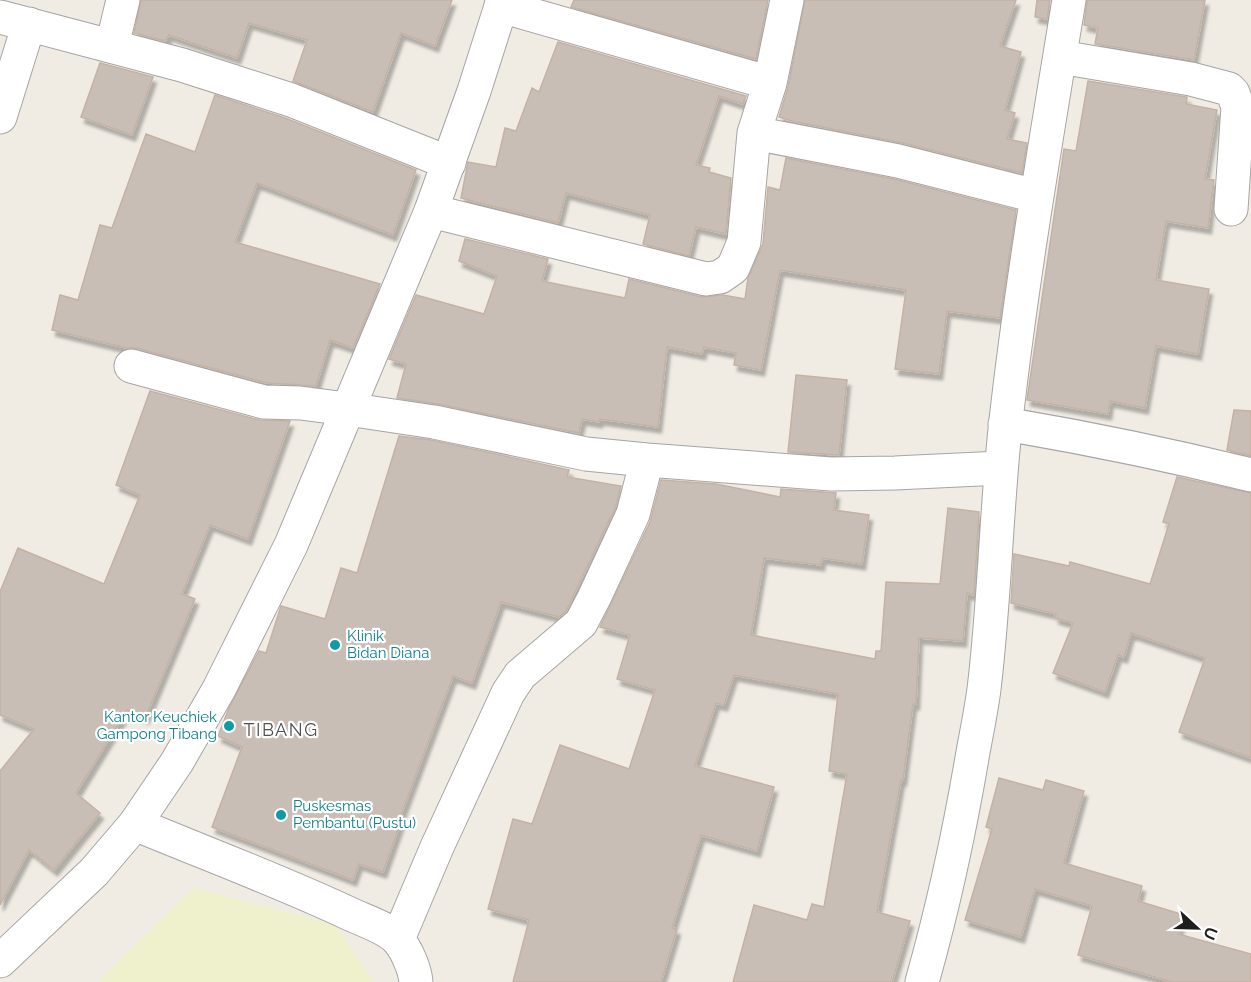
<svg xmlns="http://www.w3.org/2000/svg" width="1251" height="982" viewBox="0 0 1251 982" font-family="Raleway,sans-serif">
<defs>
<filter id="shadow"><feDropShadow dx="3.5" dy="6" stdDeviation="1.5" flood-color="#0004"/></filter>
</defs>
<rect width="100%" height="100%" fill="#f0ece4"/>
<!-- farmland -->
<path fill="#eff1cd" d="M194,888L336,925L373,982H98Z"/>
<!-- building -->
<path fill="#c9beb6" stroke="#c4b2a4" stroke-width="1.5" filter="url(#shadow)" d="M141,0H452L435,46L401,33L373,112L293,81L307,40L249,23L237,58L169,35L165,41L134,33Z
M574,0H768L756,59L571,7Z
M805,0H1016L1000,46L1021,52L1005,110L1015,113L1007,139L1027,143L1022,173L903,143L792,121L779,117L788,87Z
M1037,0H1050L1047,19L1035,17Z
M1087,0H1205L1194,60L1095,44L1098,28L1084,25Z
M558,42L746,96L743,104L719,96L696,165L710,168L709,172L731,178L726,234L696,227L689,256L643,244L650,215L566,193L558,223L461,198L468,162L496,167L505,128L516,131L532,88L539,92Z
M100,63L153,77L132,135L81,117Z
M1088,81L1187,97L1186,104L1217,110L1205,179L1214,180L1208,228L1166,221L1156,280L1209,289L1198,354L1156,346L1145,408L1110,401L1108,414L1027,400L1064,149L1076,151Z
M215,95L285,118L416,170L393,235L257,183L235,242L380,284L353,348L330,340L316,386L267,383L136,348H126L52,330L60,295L78,300L100,225L112,228L146,134L195,152Z
M786,158L894,179L1016,210L1000,318L947,311L939,374L895,369L906,290L780,270L761,370L734,365L736,353L704,347L702,354L667,347L658,427L600,419L599,422L582,419L579,433L438,404L397,398L406,364L389,359L416,295L484,314L497,276L459,261L465,239L548,259L542,281L625,298L629,279L702,297L723,295L745,299L748,278L763,244L768,187L780,190Z
M796,375L847,380L839,455L788,452Z
M150,391L259,420L290,421L248,539L210,525L182,594L195,599L145,718L127,710L76,793L100,813L54,870L29,850L0,905V771L34,729L0,715V592L18,548L104,584L140,495L116,485Z
M1234,410L1251,411V456L1227,450Z
M399,436L431,440L569,470L567,477L621,486L615,508L566,611L559,617L501,602L472,683L453,676L401,815L403,816L383,872L359,864L353,880L212,827L242,747L218,736L229,708L259,651L266,653L281,606L325,619L341,568L357,573Z
M1177,477L1251,493V758L1179,732L1205,658L1131,633L1124,657L1118,655L1105,692L1053,673L1073,623L1055,618L1056,614L1011,603L1014,554L1069,566L1070,562L1150,584L1169,524L1163,522Z
M661,480L716,484L780,497L781,489L836,493L834,510L869,515L862,564L822,558L821,565L764,558L751,635L875,659L876,651H881L886,582L940,584L948,508L979,512L974,595L967,593L963,641L919,638L916,704H913L903,780H901L877,912L910,921L892,982H733L754,905L807,920L812,904L824,907L847,774L829,771L838,694L734,675L724,705L716,703L695,766L774,787L757,851L701,835L672,928L677,929L661,982H513L529,920L488,909L513,819L532,824L560,745L629,769L655,690L617,679L630,635L600,627L650,522Z
M999,778L1043,790L1046,780L1084,791L1064,863L1142,886L1138,901L1184,915L1178,934L1251,954V982H1172L1078,955L1092,906L1035,889L1021,937L965,920L992,829L986,827Z"/>
<g fill="none" stroke-linecap="round" stroke-linejoin="round">
<!-- minor casing -->
<g stroke="#a5a5a5" stroke-width="35">
<path id="minor" d="M501,6L770,83
M0,17L182,65L291,100L449,163
M112,46L123,0
M1060,57L1191,79L1229,89L1233,93L1238,107L1231,209
M0,117L29,24
M754,133L898,161L1036,196
M431,211L706,279L720,277L733,268L744,242L754,133L770,83L787,0
M131,366L264,402L300,403L347,409L434,422L586,454L647,460L831,474L895,473L1001,468
M1005,424C1088,438 1170,455 1251,475
M135,824C207,854 280,881 350,914C365,921 388,928 398,940C407,950 415,970 416,982
M398,939L437,847L508,693L520,675L581,623L594,598L633,514L647,460
M922,982C943,908 959,834 972,758C976,735 981,712 984,689C995,599 996,509 1006,420C1022,279 1046,140 1069,0"/>
</g>
<!-- tertiary casing -->
<g stroke="#a5a5a5" stroke-width="35">
<path id="tertiary" d="M0,961L94,872L135,824L177,762L219,689L291,545L431,211L474,91L503,0"/>
</g>
<!-- minor -->
<use href="#minor" stroke="#fff" stroke-width="33"/>
<!-- tertiary -->
<use href="#tertiary" stroke="#fff" stroke-width="33"/>
</g>
<!-- markers -->
<g fill="#0f9aa8" stroke="#fff" stroke-width="2">
<circle cx="335" cy="645" r="6"/>
<circle cx="229" cy="726" r="6"/>
<circle cx="281" cy="815" r="6"/>
</g>
<g text-anchor="middle" stroke-width="4.5" stroke-linejoin="round" paint-order="stroke">
<!-- culture labels -->
<g font-size="15" fill="#0d838f" stroke="#fff" text-anchor="start">
<text x="347" y="641">Klinik<tspan x="347" dy="17">Bidan Diana</tspan></text>
<text x="217" y="722" text-anchor="end">Kantor Keuchiek<tspan x="217" dy="17">Gampong Tibang</tspan></text>
<text x="293" y="811">Puskesmas<tspan x="293" dy="17">Pembantu (Pustu)</tspan></text>
</g>
<!-- quarter labels -->
<g font-size="18" letter-spacing="1.5" fill="#515151" stroke="#fff">
<text x="281" y="736">TIBANG</text>
</g>
</g>
<!-- north arrow -->
<g transform="translate(1197 928) rotate(112)" stroke="#ffffff" stroke-width="4.5" paint-order="stroke">
<path d="M0-4.5L10 22L0 15L-10 22Z" fill="#1e1e1e"/>
<text y="-9" font-size="16" font-weight="bold" text-anchor="middle" fill="#1e1e1e">U</text>
</g>
</svg>
